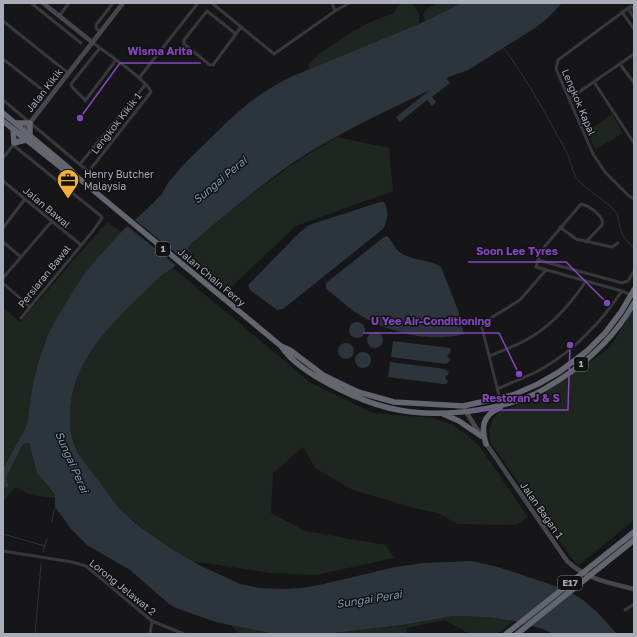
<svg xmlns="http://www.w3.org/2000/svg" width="637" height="637" viewBox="0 0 637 637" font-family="'Golos Text',sans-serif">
<rect width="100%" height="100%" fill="#161618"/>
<!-- green -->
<path fill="#1e261f" d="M400,3H412L419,14V24L310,69L308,64C329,45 365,21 393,14Z
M437,3H461L425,21L423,14L427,9Z
M612,114L623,133L595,150L588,131Z
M337,137L389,148L393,191L296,226L226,292L192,263L196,260L187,251C191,241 204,233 213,226C252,192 293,162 337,137Z
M107,222L121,232L82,277L59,314L38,363L32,389L27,425L3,469V308L20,322Z
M173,268L311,383L373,413L432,418L451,424L465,433L480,447L528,517L515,525L457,524L438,513L418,509L353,490L315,468L303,447L273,473L271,513L305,531L386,545L394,558L316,575L271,573L192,561L172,549L127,516L119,508L80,456C58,420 74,374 96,342C107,327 121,315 134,302C146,290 158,278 173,268Z
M634,309V520L579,565L574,561L560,542L490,442L489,430L493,419L499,412L535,398L591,361L610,347Z
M29,443C32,457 37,471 44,483C48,488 53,492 56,498L30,495L16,487L3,501V488L9,487L6,478L23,444Z
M454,616L488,617L514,621L497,634H475L466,632L445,620L407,628L406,634H325L402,625Z
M230,625L286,634H240Z"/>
<!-- water -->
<path fill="#2c353c" d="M461,3H562L548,18L535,28L468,70L446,78L450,83L432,97L436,102L432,106L427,100L400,122L396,117L430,90C390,109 345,130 308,153C267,179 229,212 192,243C185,250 184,258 176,265C171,270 164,273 159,278C150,286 141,295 132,304C100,335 71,368 70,415C69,430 72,443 80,456L119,508L135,523L172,549L199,565L240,584L259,588L284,589L302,588L324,584L395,567L424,563L472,561L498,567L567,590L583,600L597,612L617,634H554L543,629L514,621L488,617L454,616L402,625L325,634H286L272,633L230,625L216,622L176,608L169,604L130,570L87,545L72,530L55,507V495L37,473L29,443L23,444L6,478L9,487L3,488V469L27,425L32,389L38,363L48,335L59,314L82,277L95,261L122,231L147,209L162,194L168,183L184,164L229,120L251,101L269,89L288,78L419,24Z
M380,202H384C389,209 388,222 383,229L283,309L277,310L250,290L248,285L299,233L309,225Z
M387,236C393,241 394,249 401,253C413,261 429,259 441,267L458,310L464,334C427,343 386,332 355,312C345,305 336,296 326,289V283L384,237Z
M349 330a8 8 0 1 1 16 0a8 8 0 1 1-16 0Z
M367 340a8 8 0 1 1 16 0a8 8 0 1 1-16 0Z
M393,341L450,348L451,352L447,356L451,360L446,364L391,357Z
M338 351a8 8 0 1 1 16 0a8 8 0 1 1-16 0Z
M355 360a8 8 0 1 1 16 0a8 8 0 1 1-16 0Z
M390,362L445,369L449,372L448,375L445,377L448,382L446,384H443L388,377Z"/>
<!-- pier -->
<path fill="#161618" d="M134,219L184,260L183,262L178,267L126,225Z"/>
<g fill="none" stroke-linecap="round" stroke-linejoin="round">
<!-- stream -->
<path stroke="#2c353c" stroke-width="1" d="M503,47C527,79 547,116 566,151C571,160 571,169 576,177C585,191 608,200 617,214C618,216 618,220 619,223C621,234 625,240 634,248
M52,522L54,510L57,508
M3,534L45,546
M43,552L47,538
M35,634L41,564"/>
<!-- street -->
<path stroke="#37383d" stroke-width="3" d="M31,3L81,43
M212,3L274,54L335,11L349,3
M332,3L335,11
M628,8L634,18
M634,10L631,6L558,60L556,69L593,154L605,172L629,196L634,199
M622,12L634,29
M59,16L69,3
M3,21L68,73
M100,32L96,28V25L113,3
M236,34L207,11L184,40V44L210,65H213L241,27
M3,59L44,91
M620,64L634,83
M139,78L198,3
M594,82L634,143
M569,99L634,54
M3,100L84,168L89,171L151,92C148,80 103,51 92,42
M85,100L72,87L71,84L100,48
M85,101L116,60
M13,145L101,216L102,218L93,231L21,318
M3,158L21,135
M80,164L146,84
M3,181L81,245
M560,227L576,239L612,247L618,243
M3,228L25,199
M3,242L21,257
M586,242L602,225C605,216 589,206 581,204L540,252L536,267L622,291L634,297
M538,260L622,283L628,281L634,271
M3,278L52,221
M3,283L30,307
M490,356C501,351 513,347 524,341C550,328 570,305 586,281
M497,389C513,382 530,376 545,367C577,348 601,322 622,291
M500,399L481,324L520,300L546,270
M3,551L72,562L86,566L152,621L184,634
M625,610L634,604
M150,634L152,621"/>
<!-- secondary -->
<path stroke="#45474d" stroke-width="4.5" d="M43,3L92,42
M22,133L123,3
M465,410L480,434
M485,442L567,561C586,579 610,583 634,589"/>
<!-- highway -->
<path stroke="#63666e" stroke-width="5.5" d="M3,113L70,169L76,176L281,346L290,350L323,375L358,392L394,402L463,406L513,395L538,384L559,372L587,351L605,333L621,312L634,290
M3,121L68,173L74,175
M17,123H30V135
M13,129L14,143L26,140
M281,346C294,366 320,380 341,390C357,398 373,404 389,408C435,419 493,412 535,394C543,390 551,385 559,380C590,360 616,335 634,303
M443,414L459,421L481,436
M486,444C481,428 482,415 500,408"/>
<!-- highway-bridge -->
<path stroke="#63666e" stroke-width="5.5" d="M506,634L634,532
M517,634L634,540"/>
</g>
<!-- icons -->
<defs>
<g id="office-pin" transform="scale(1.15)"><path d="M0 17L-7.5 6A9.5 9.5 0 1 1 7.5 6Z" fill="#f2b134" stroke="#111113"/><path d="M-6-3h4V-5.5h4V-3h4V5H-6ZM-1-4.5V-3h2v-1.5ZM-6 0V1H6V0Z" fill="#111"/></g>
</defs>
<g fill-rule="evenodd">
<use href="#office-pin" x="68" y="180"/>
</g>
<g text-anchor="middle" stroke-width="3" stroke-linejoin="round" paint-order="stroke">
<!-- shield labels -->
<g fill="#111113" stroke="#7b7e86" stroke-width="1">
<rect x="156" y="242" width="14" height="14" rx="3"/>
<rect x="574" y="357" width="14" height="14" rx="3"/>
<rect x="558" y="576" width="24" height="14" rx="3"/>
</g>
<g font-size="9" font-weight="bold" fill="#a8adb8">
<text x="163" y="252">1</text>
<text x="581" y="367">1</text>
<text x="570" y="586">E17</text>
</g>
<!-- street labels -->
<g font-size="10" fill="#a8adb8" stroke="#111113">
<text transform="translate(44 90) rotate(-52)" y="4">Jalan Kikik</text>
<text transform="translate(579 102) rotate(67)" y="4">Lengkok Kapal</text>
<text transform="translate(116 123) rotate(-52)" y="4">Lengkok Kikik 1</text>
<text transform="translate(47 207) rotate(40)" y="4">Jalan Bawal</text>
<text transform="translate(44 276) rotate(-51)" y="4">Persiaran Bawal</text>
<text transform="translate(212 277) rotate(40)" y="4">Jalan Chain Ferry</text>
<text transform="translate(542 510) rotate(55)" y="4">Jalan Bagan 1</text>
<text transform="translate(123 587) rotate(39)" y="4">Lorong Jelawat 2</text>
</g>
<!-- poi labels -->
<g font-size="10" fill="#a8adb8" stroke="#111113" text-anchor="start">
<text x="84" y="178">Henry Butcher<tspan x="84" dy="12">Malaysia</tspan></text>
</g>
<!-- water labels -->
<g font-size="11" font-style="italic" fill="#7f9bb3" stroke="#111113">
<text transform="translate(220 180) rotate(-40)" y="4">Sungai Perai</text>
<text transform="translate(72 462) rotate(66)" y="4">Sungai Perai</text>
<text transform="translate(369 599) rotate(-9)" y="4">Sungai Perai</text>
</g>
</g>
<!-- callouts -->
<path fill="none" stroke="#8446be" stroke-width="1.5" d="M80 118L120 63H201M607 303L566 262H468M519 374L499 333H363M570 345L568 410H474"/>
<g fill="#8446be" stroke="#111113" stroke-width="1.5">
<circle cx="80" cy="118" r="4"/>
<circle cx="607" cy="303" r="4"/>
<circle cx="519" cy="374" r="4"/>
<circle cx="570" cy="345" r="4"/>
</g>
<g font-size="11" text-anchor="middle" font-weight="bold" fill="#8446be" stroke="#111113" stroke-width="3" stroke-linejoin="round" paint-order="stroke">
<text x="160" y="55">Wisma Arita</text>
<text x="517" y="255">Soon Lee Tyres</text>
<text x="431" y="325">U Yee Air-Conditioning</text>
<text x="521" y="402">Restoran J &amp; S</text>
</g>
<!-- border -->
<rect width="637" height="637" fill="none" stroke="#a8adb8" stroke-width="8"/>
</svg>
